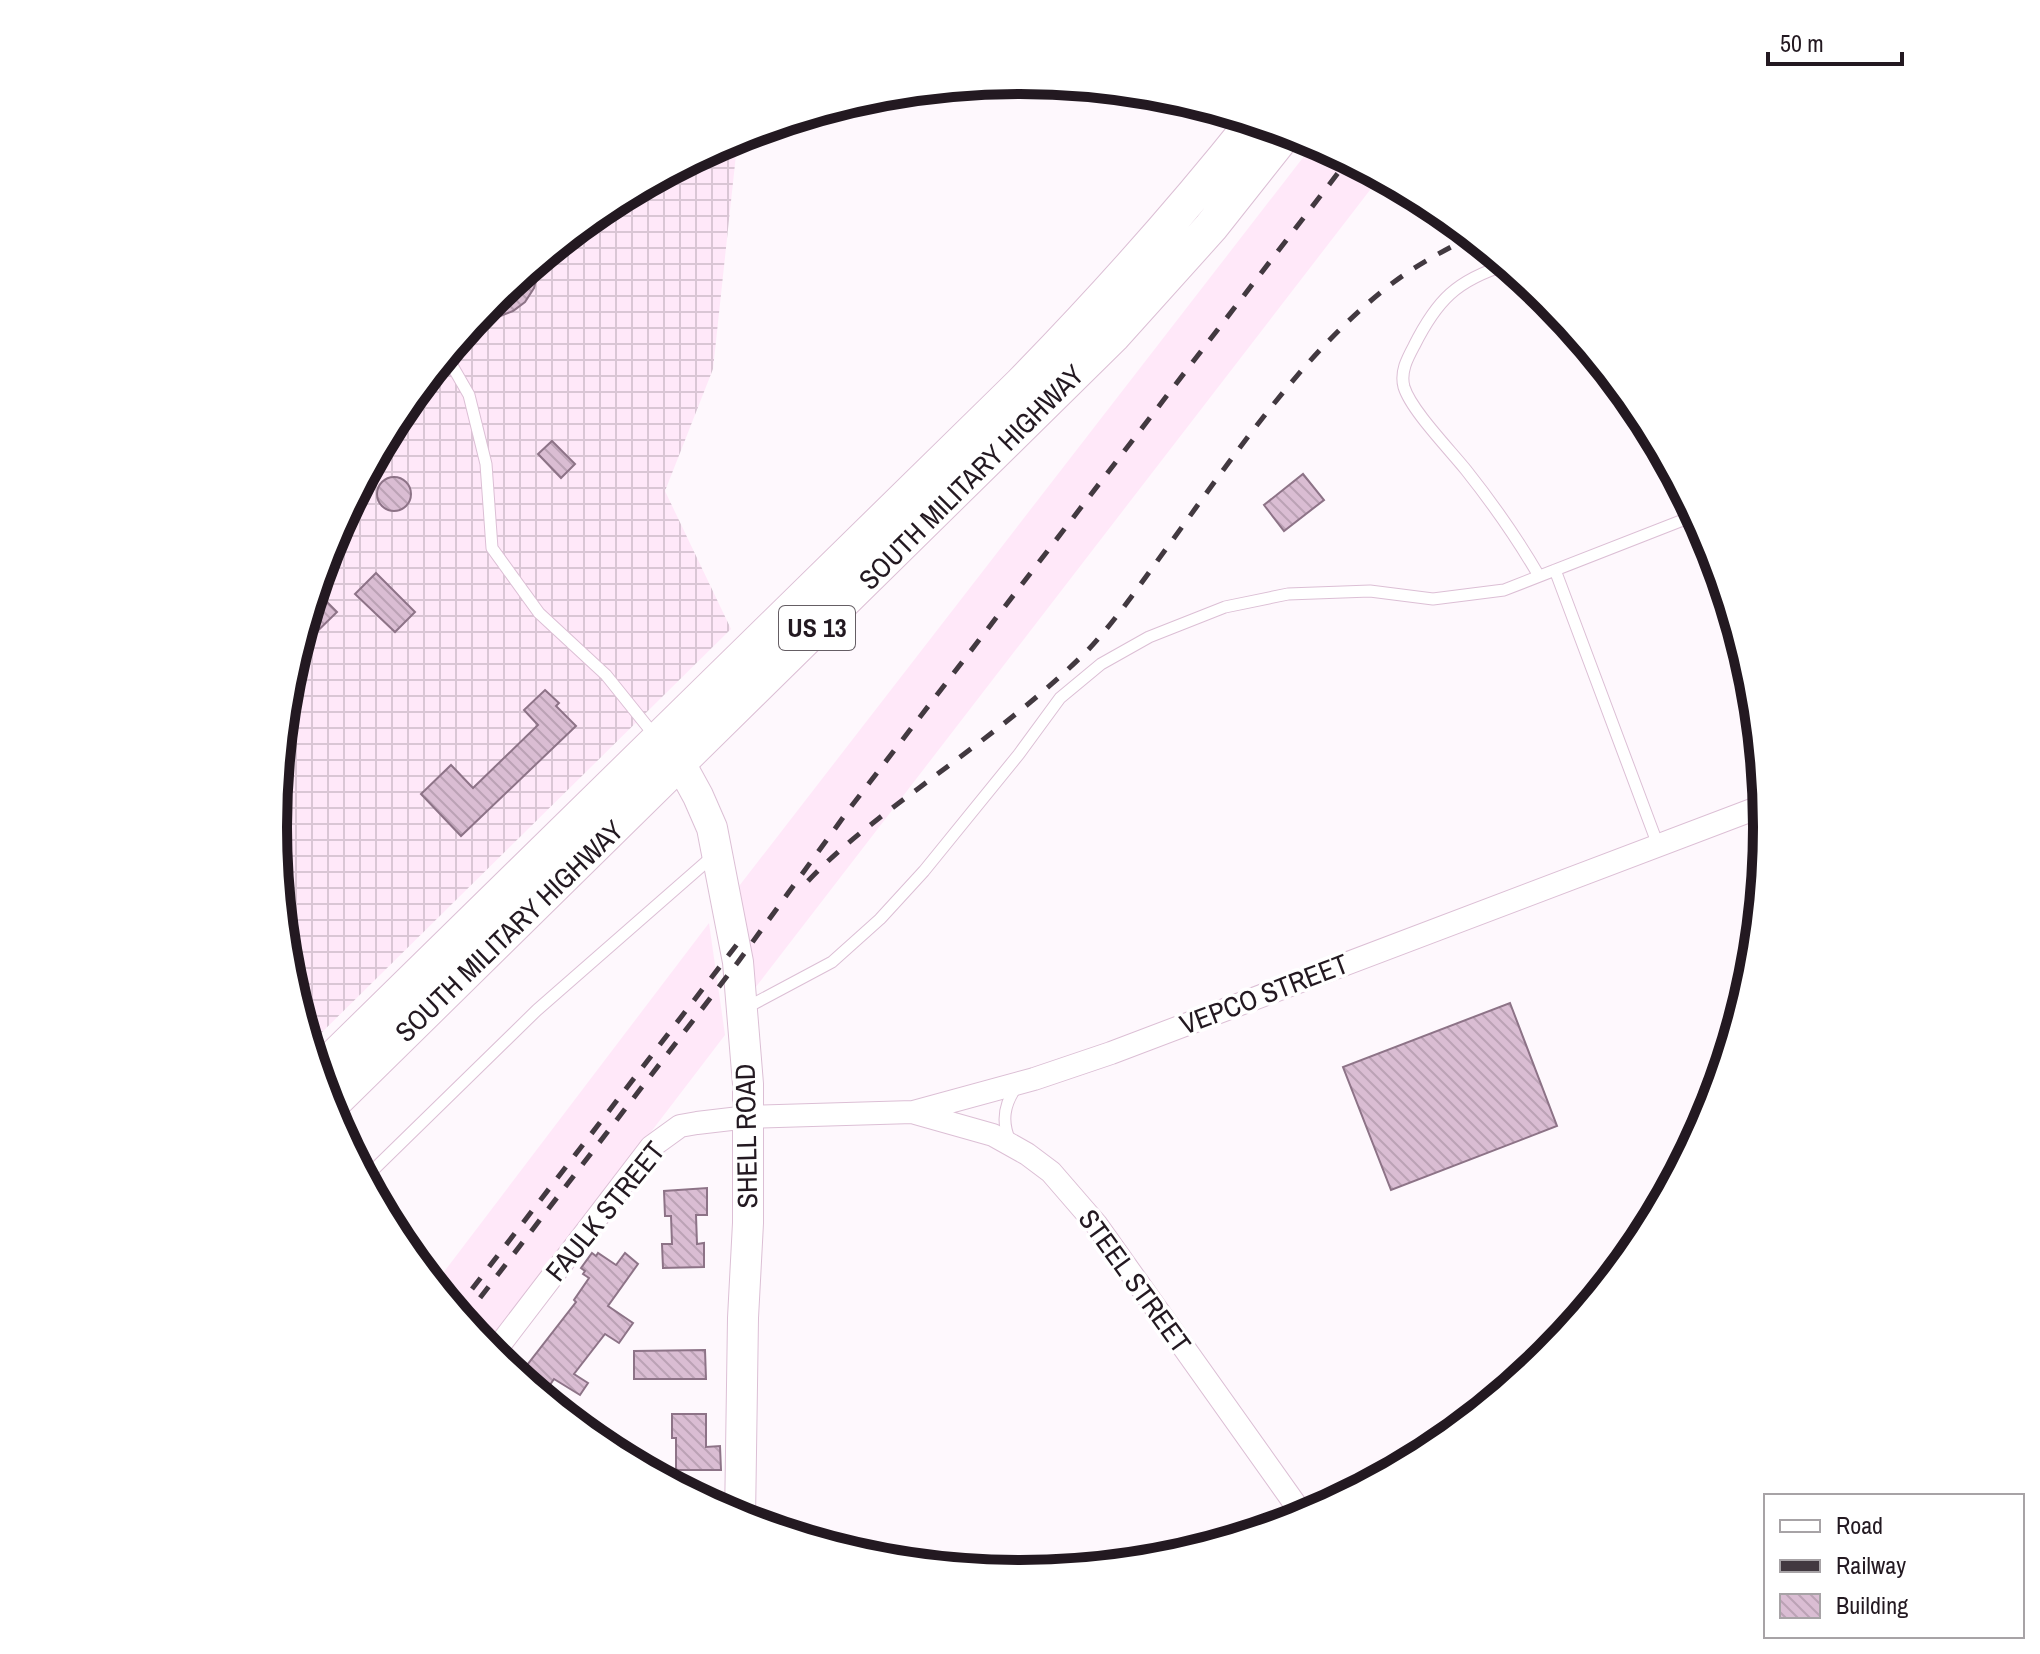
<svg xmlns="http://www.w3.org/2000/svg" width="2040" height="1654" viewBox="0 0 2040 1654" font-family="'Archivo Narrow',sans-serif">
<defs>
<pattern id="industrial-grid" width="8" height="8" patternUnits="userSpaceOnUse" patternTransform="scale(2)"><rect width="8" height="8" fill="#ffe8f9"/><path d="M0 4h8M4 0v8" fill="none" stroke="#dac6d5"/></pattern>
<pattern id="building-back-hatch" width="6" height="6" patternUnits="userSpaceOnUse" patternTransform="scale(2)"><rect width="6" height="6" fill="#dabdd3"/><path d="M-1 5l2 2M0 0l6 6M5-1l2 2" fill="none" stroke="#bba2b5"/></pattern>
</defs>
<rect width="100%" height="100%" fill="#fef8fd"/>
<!-- built -->
<path fill="#ffe8f9" d="M1315,142L1380,177L752,992L736,890Z
M709,923L725,1035L486,1348L434,1285Z"/>
<!-- industrial -->
<path fill="url(#industrial-grid)" d="M738,136L713,369L665,491L731,629L309,1045L287,972L273,827L287,681L330,541L399,412L492,298L605,206Z"/>
<!-- building -->
<path fill="url(#building-back-hatch)" stroke="#8d7387" stroke-width="2" d="M542,258L534,288L525,302L513,311L498,317L476,318L492,298Z
M552,441L575,464L561,478L538,454Z
M1303,474L1324,500L1284,531L1264,505Z
M377 494a17 17 0 1 1 34 0a17 17 0 1 1-34 0Z
M376,573L415,612L395,632L355,594Z
M315,590L337,612L296,652L299,643Z
M545,690L559,703L556,706L576,726L461,836L421,794L451,765L473,788L538,725L524,710Z
M1510,1003L1557,1126L1391,1190L1343,1067Z
M707,1188V1215H696L697,1244L704,1243V1267L663,1268L662,1244H672L671,1216H665L664,1191Z
M592,1253L596,1256L598,1253L616,1265L625,1253L638,1264L608,1306L633,1323L619,1343L605,1334L574,1374L588,1383L580,1395L554,1379L543,1395L511,1371L519,1359L527,1365L576,1302L574,1300L589,1278L583,1274L585,1271L581,1268Z
M705,1350L706,1379H634V1351Z
M672,1414H706V1447L720,1446L721,1470H676V1438H672Z"/>
<g fill="none" stroke-linecap="round" stroke-linejoin="round">
<!-- lane casing -->
<g stroke="#dcbfd5" stroke-width="13">
<path id="lane" d="M1506,265C1457,280 1437,300 1414,346C1407,359 1400,372 1404,387C1411,410 1450,450 1466,470C1493,504 1517,538 1539,576
M446,355L469,395L486,464L492,548L539,613L606,675L655,736
M1555,570L1658,845
M744,1009L832,962L880,919L924,871L1019,754L1060,698L1101,664L1149,637L1225,607L1288,594L1370,591L1433,599L1504,590L1696,515
M1010,1141C1001,1121 1004,1104 1017,1086
M365,1178L537,1010L713,856"/>
</g>
<!-- street casing -->
<g stroke="#dcbfd5" stroke-width="24">
<path id="street" d="M915,1113L993,1135L1027,1154L1051,1172L1096,1224L1305,1518
M492,1355L651,1147L680,1126L697,1123L748,1117L913,1112L1034,1079L1111,1053L1765,805"/>
</g>
<!-- secondary casing -->
<g stroke="#dcbfd5" stroke-width="32">
<path id="secondary" d="M680,763L698,796L712,828L738,962L748,1084V1223L743,1318L740,1519"/>
</g>
<!-- primary casing -->
<g stroke="#dcbfd5" stroke-width="36">
<path id="primary" d="M318,1073L1021,384C1104,299 1180,214 1254,121
M328,1108L1113,336L1211,227L1287,131"/>
</g>
<!-- path -->
<path stroke="#b6afb5" stroke-width="3" stroke-dasharray="8 4" stroke-linecap="butt" d="M1321,1506L1425,1437L1499,1396"/>
<!-- lane -->
<use href="#lane" stroke="#fff" stroke-width="11"/>
<!-- street -->
<use href="#street" stroke="#fff" stroke-width="22"/>
<!-- secondary -->
<use href="#secondary" stroke="#fff" stroke-width="30"/>
<!-- primary -->
<use href="#primary" stroke="#fff" stroke-width="34"/>
<!-- rail -->
<path stroke="#423940" stroke-width="5" stroke-dasharray="14 14" stroke-linecap="butt" d="M808,881C841,846 880,817 919,788C977,744 1036,702 1088,650C1117,619 1141,583 1166,549C1231,460 1305,349 1394,282C1418,264 1445,250 1472,236
M472,1289L738,943
M463,1320L738,962L850,808L1348,160"/>
</g>
<g text-anchor="middle" stroke-width="7" stroke-linejoin="round" paint-order="stroke">
<!-- shield labels -->
<rect fill="#fff" stroke="#655e64" stroke-width="2" x="779" y="606" width="76" height="44" rx="6"/>
<g font-size="26" font-weight="bold" fill="#231921">
<text x="817" y="637">US 13</text>
</g>
<!-- street labels -->
<g font-size="28" fill="#231921" stroke="#fff">
<text transform="translate(971 477) rotate(-45)" y="10">SOUTH MILITARY HIGHWAY</text>
<text transform="translate(509 931) rotate(-44)" y="10">SOUTH MILITARY HIGHWAY</text>
<text transform="translate(1264 994) rotate(-21)" y="10">VEPCO STREET</text>
<text transform="translate(746 1136) rotate(-91)" y="10">SHELL ROAD</text>
<text transform="translate(605 1211) rotate(-51)" y="10">FAULK STREET</text>
<text transform="translate(1135 1281) rotate(54)" y="10">STEEL STREET</text>
</g>
</g>
<!-- crop -->
<path d="M0 0H2040V1654H0ZM287 827a733 733 0 1 1 1466 0a733 733 0 1 1-1466 0Z" fill="#fff" fill-rule="evenodd"/>
<path fill="none" stroke="#231921" stroke-width="10" d="M287 827a733 733 0 1 1 1466 0a733 733 0 1 1-1466 0Z"/>
<!-- legend -->
<rect x="1764" y="1494" width="260" height="144" fill="#ffffff" stroke="#a7a3a6" stroke-width="2"/>
<rect x="1780" y="1520" width="40" height="12" fill="#ffffff" stroke="#a7a3a6" stroke-width="2"/>
<text x="1836" y="1534" font-size="24" fill="#231921">Road</text>
<rect x="1780" y="1560" width="40" height="12" fill="#423940" stroke="#a7a3a6" stroke-width="2"/>
<text x="1836" y="1574" font-size="24" fill="#231921">Railway</text>
<rect x="1780" y="1594" width="40" height="24" fill="url(#building-back-hatch)" stroke="#a7a3a6" stroke-width="2"/>
<text x="1836" y="1614" font-size="24" fill="#231921">Building</text>
<!-- scale -->
<path d="M1768 52v12h134v-12" fill="none" stroke="#231921" stroke-width="4"/>
<text x="1780" y="52" font-size="24" fill="#231921" stroke="#ffffff" stroke-width="6" paint-order="stroke">50 m</text>
</svg>
